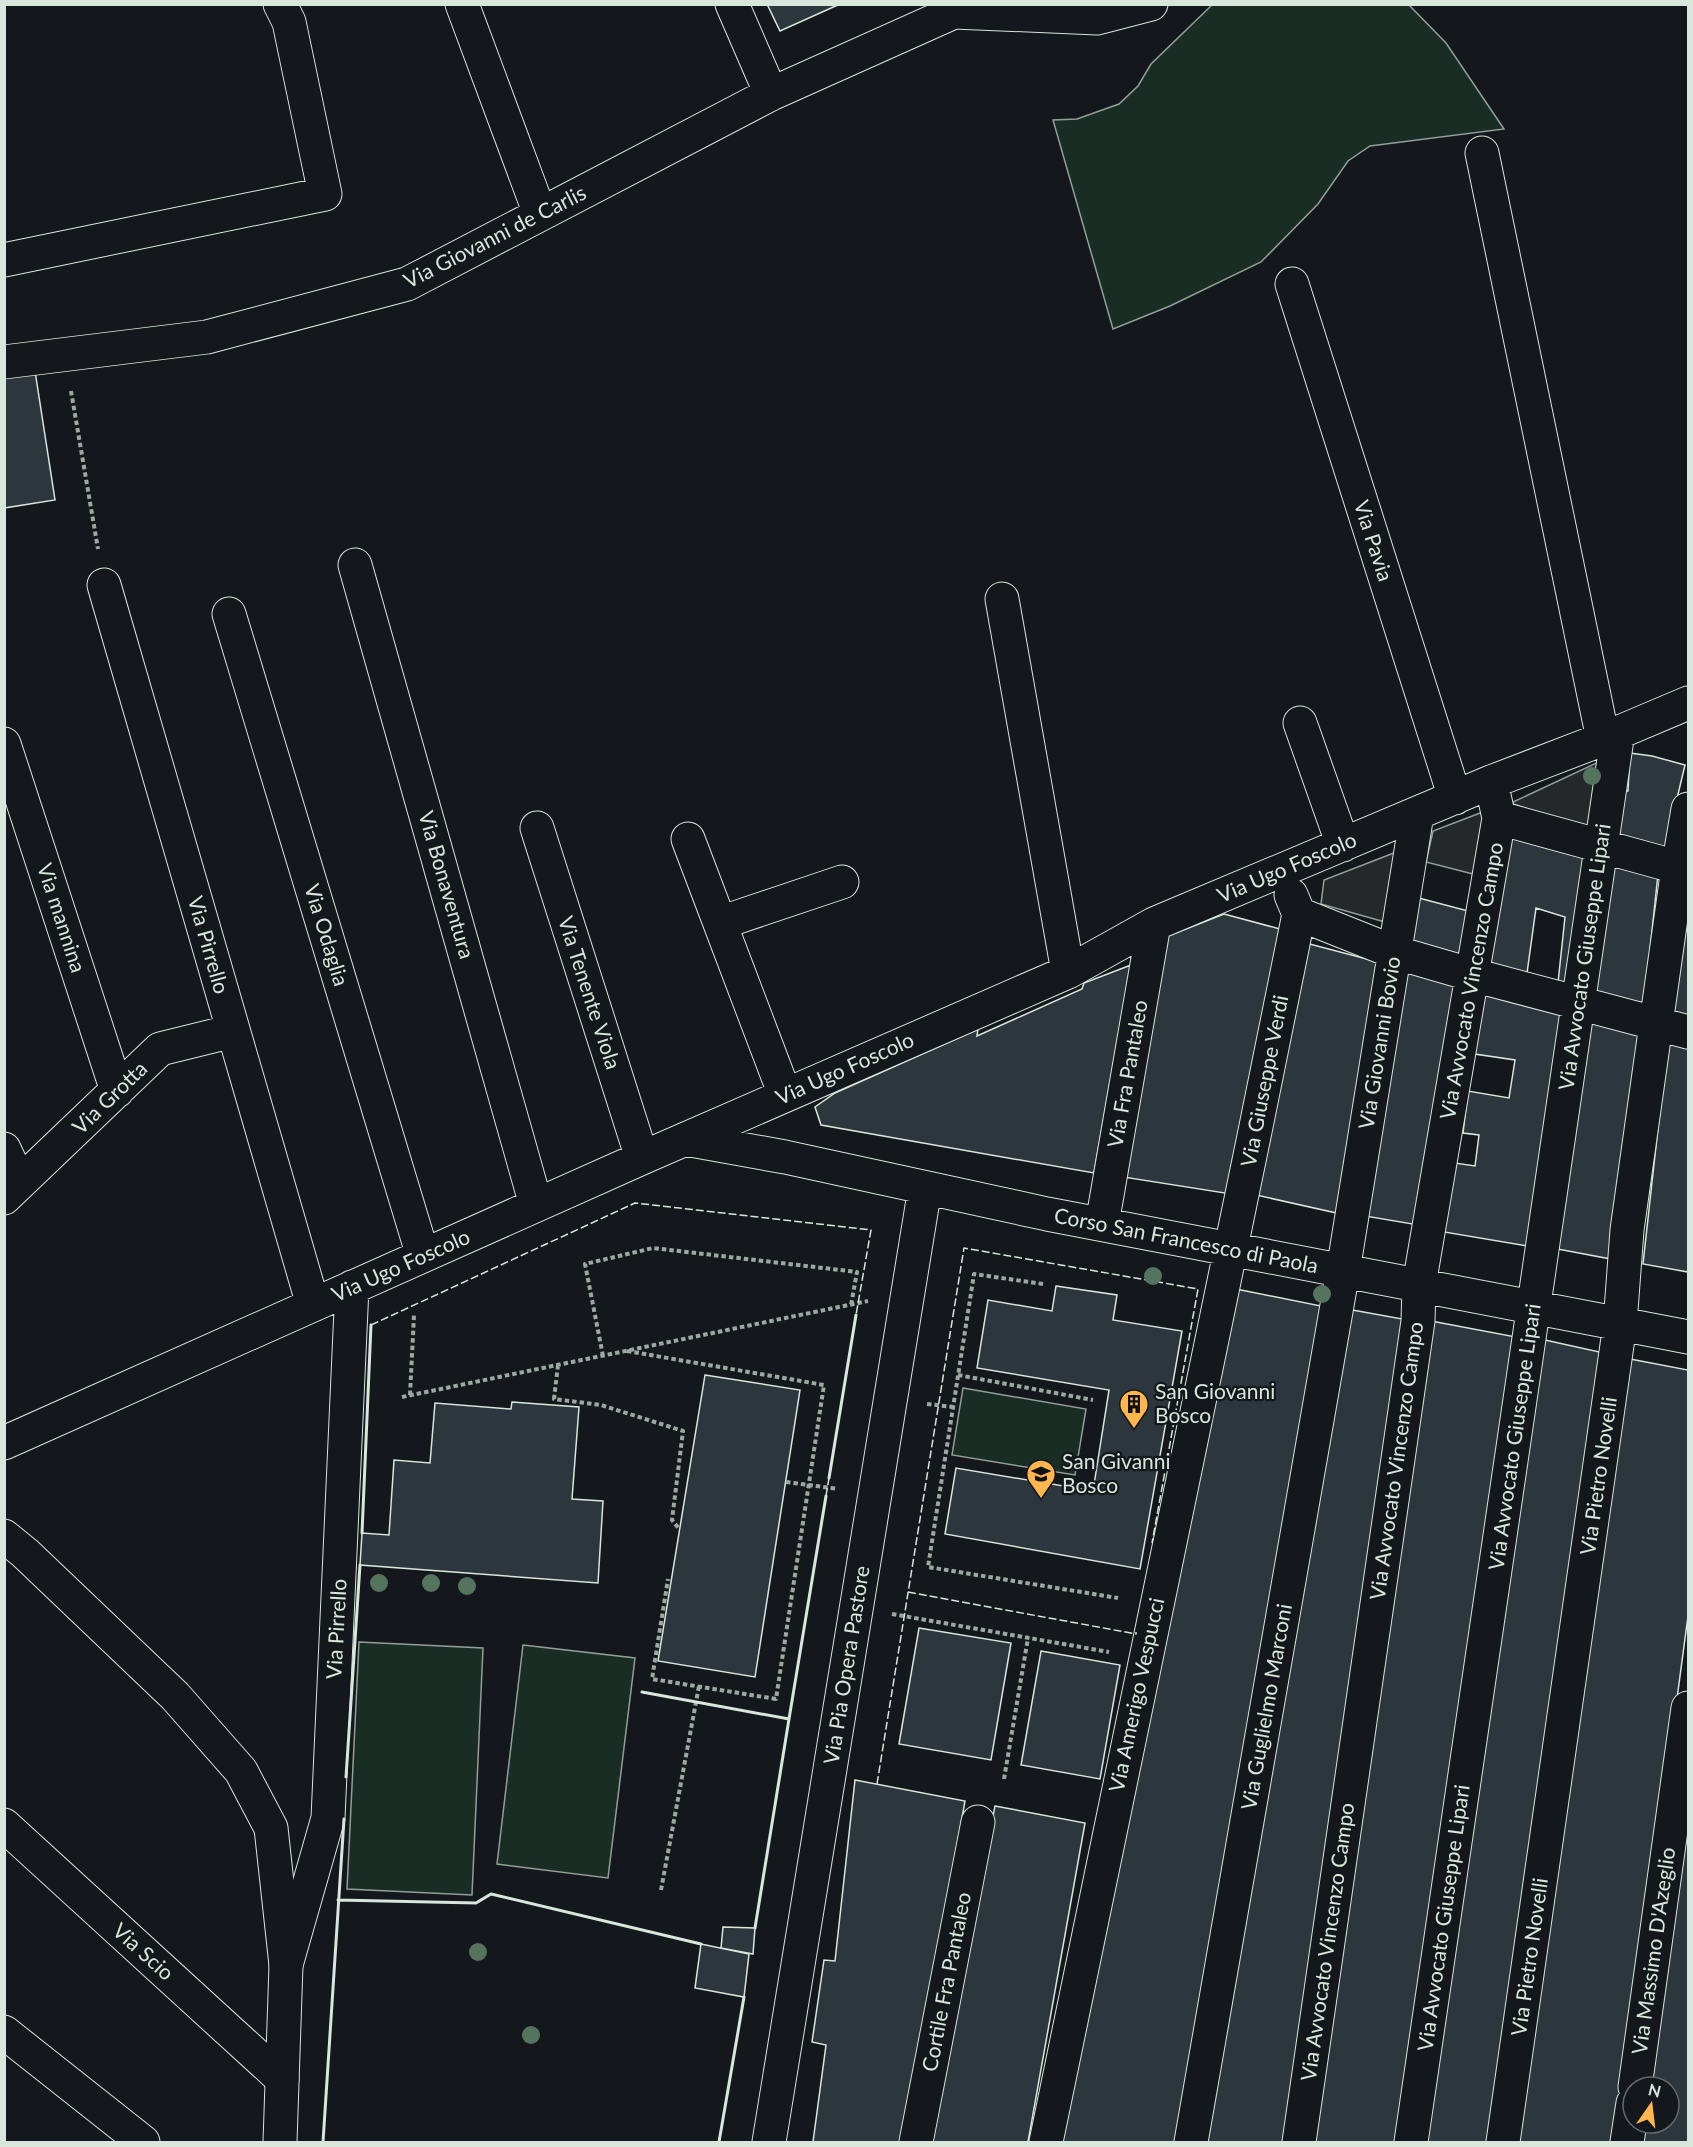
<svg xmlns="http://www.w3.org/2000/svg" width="1693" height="2147" viewBox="0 0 1693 2147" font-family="Lato,sans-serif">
<rect width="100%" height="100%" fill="#14181c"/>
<!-- green -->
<path fill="#1a2d24" stroke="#939e99" stroke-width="1.5" d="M1409,5L1446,43L1504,129L1370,146L1348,161L1318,204L1261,262L1170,306L1113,329L1053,120L1077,119L1119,104L1138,86L1151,64L1212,5Z
M963,1388L1086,1409L1075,1475L952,1455Z
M359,1642L483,1648L472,1895L347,1889Z
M523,1645L635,1658L608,1878L497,1864Z"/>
<!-- parking -->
<path fill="#24282b" stroke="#939e99" stroke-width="1.5" d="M1603,760L1589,830L1511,803Z
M1488,810L1477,875L1426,862L1433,831Z
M1399,851L1385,922L1321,904L1324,880Z"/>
<!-- building -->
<path fill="#2c363c" stroke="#d8e6dc" stroke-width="1.5" d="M767,4H840L780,31Z
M35,371L55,500L4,508V376Z
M1630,753L1652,756L1685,765L1665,849L1612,838L1619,791H1628Z
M1506,832L1593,849L1576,988L1558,983L1565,917L1536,908L1527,973L1486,964Z
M1606,862L1658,874L1644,1007L1589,993Z
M1415,897L1472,912L1466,959L1407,945Z
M1224,914L1280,929L1231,1194L1123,1177L1163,938Z
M1688,916V1017L1671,1012Z
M1302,942L1382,963L1341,1214L1256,1195Z
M1401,964L1459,982L1424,1226L1359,1215Z
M1131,965L1094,1173L821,1125L815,1107L835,1093L978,1029L977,1036L1082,989L1084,983Z
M1477,988L1567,1011L1533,1247L1444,1232L1455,1163L1475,1166L1479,1135L1463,1133L1468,1091L1509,1098L1515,1060L1468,1053Z
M1583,1015L1642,1029L1611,1259L1552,1248Z
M1668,1037L1688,1043V1272L1643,1264Z
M1056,1286L1117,1295L1113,1320L1182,1331L1140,1569L945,1534L956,1468L1093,1491L1109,1390L977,1368L988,1300L1052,1311Z
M1236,1289L1326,1307L1176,2142H1057Z
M1347,1309L1408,1320L1286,2142H1201Z
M1431,1321L1516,1337L1401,2142H1308Z
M1536,1338L1604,1353L1492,2142H1417Z
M1625,1358L1688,1370V1616L1618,2142H1511Z
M705,1375L800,1390L755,1677L658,1661Z
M512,1402L579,1407L572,1499L603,1501L598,1583L360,1565L362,1533L389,1535L394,1460L430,1463L435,1403L511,1409Z
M919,1628L1011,1643L991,1760L899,1744Z
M1041,1651L1120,1665L1100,1779L1021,1765Z
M1688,1766V2142H1635L1638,2123H1669V2087H1643Z
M855,1780L965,1801L904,2142H813L826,2045L812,2042L824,1960L835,1961Z
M995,1806L1085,1823L1028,2142H927Z
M723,1927L755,1928L753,1954L721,1948Z
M701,1944L749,1954L744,1997L695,1988Z"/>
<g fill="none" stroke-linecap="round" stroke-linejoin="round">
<!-- minor casing -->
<g stroke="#d8e6dc" stroke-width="35">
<path id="minor" d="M462,4L540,214
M732,4L771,94
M1482,153L1603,739
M4,260L325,194L289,22L280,4
M1292,284L1455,798
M4,362L207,337L407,284L771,94L954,12L1097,18L1151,4
M355,565L536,1205
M104,585L313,1305
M1002,599L1068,972
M229,614L423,1256
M1300,723L1343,845
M4,744L117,1091
M1499,818L1688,870
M537,828L642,1158
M688,839L785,1095
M1291,895L1299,914L1394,952L1473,975L1688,1032
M720,923L842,882
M685,1139L785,1157L1047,1214L1688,1337
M4,1149L20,1183
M4,1198L160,1049L233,1031
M1102,1224L1154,924
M4,1443L642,1158L1068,972L1154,924L1491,782L1603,739L1688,703
M4,1825L282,2079
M286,1965L328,1818L352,1287
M4,2032L143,2142
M1635,2087L1688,1708
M769,2142L925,1188
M916,2142L978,1822
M1046,2142C1129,1733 1217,1324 1299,914
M1191,2142L1343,1271L1417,814
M1299,2142L1418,1321L1419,1285L1499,818L1491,782
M1411,2142L1618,732
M1503,2142L1620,1324L1627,1230L1678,868L1688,809
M1627,2142L1633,2103"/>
</g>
<!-- major casing -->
<g stroke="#d8e6dc" stroke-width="35">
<path id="major" d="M4,1536L25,1553L175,1696L241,1771L271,1828L286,1965L280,2142"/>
</g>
<!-- path -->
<path stroke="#9da8a2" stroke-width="4" stroke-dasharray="4.5 3" stroke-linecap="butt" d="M71,391L98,549
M1043,1284L974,1274L928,1567L1118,1598
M627,1351L824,1385L776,1699L652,1679L668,1579
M603,1356L585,1264L653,1248L857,1272L851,1305
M558,1365L554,1399L601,1405L683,1431L672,1520L680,1530
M958,1375L1093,1400
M410,1395L414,1315
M402,1397L868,1301
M927,1404L953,1407
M786,1482L838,1489
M892,1614L1109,1652
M1004,1779L1028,1638
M661,1890L699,1686"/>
<!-- minor -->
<use href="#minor" stroke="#14181c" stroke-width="33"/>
<!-- major -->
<use href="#major" stroke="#14181c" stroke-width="33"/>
<!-- fence -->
<path stroke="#d8e6dc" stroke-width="1.5" stroke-dasharray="8 3" stroke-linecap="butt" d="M371,1325L635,1203L871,1230L856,1315
M826,1496L829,1478
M908,1592L1136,1634V1632
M877,1784L964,1248L1198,1289L1152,1543"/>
<!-- wall -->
<path stroke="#d8e6dc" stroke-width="3" d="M829,1478L856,1315
M362,1533L371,1325
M642,1692L789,1719L826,1496
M346,1777L360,1565
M338,1900L476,1903L491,1894L701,1944
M755,1928L789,1719
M323,2142L344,1819
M719,2142L744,1997"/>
</g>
<!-- trees -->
<g fill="#55745f">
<circle cx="1592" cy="776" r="9"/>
<circle cx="1153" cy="1276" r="9"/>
<circle cx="1322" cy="1294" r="9"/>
<circle cx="379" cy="1583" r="9"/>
<circle cx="431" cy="1583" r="9"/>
<circle cx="467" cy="1586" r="9"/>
<circle cx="478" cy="1952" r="9"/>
<circle cx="531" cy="2035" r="9"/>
</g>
<!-- icons -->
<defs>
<g id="building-pin" transform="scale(1.5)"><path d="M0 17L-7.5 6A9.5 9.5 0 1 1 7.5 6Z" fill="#ffb74d" stroke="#14181c"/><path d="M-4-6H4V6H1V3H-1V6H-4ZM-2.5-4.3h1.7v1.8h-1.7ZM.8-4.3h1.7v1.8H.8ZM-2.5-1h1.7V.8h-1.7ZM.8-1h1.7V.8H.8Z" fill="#111"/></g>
<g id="school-pin" transform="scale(1.5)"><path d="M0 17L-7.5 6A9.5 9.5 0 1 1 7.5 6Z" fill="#ffb74d" stroke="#14181c"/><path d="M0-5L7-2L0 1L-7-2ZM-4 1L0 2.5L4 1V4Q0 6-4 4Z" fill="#111"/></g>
</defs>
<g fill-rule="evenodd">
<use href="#building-pin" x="1134" y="1404"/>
<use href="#school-pin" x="1041" y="1474"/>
</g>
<g text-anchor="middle" stroke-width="4.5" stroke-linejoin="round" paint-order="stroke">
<!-- street labels -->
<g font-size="21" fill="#d8e6dc" stroke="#14181c">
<text transform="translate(495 237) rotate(-27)" y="7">Via Giovanni de Carlis</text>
<text transform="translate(1373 541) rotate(72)" y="7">Via Pavia</text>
<text transform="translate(1287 868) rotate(-23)" y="7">Via Ugo Foscolo</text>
<text transform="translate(446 885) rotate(74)" y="7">Via Bonaventura</text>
<text transform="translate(61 918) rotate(72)" y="7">Via mannina</text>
<text transform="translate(326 935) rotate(73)" y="7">Via Odaglia</text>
<text transform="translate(208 945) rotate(74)" y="7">Via Pirrello</text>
<text transform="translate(1585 957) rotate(-82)" y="7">Via Avvocato Giuseppe Lipari</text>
<text transform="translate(1472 981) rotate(-80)" y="7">Via Avvocato Vincenzo Campo</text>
<text transform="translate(589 993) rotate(72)" y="7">Via Tenente Viola</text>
<text transform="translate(1380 1043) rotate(-81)" y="7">Via Giovanni Bovio</text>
<text transform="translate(845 1069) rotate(-24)" y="7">Via Ugo Foscolo</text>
<text transform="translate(1128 1074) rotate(-80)" y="7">Via Fra Pantaleo</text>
<text transform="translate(1265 1081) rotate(-79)" y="7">Via Giuseppe Verdi</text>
<text transform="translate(110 1098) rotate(-44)" y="7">Via Grotta</text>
<text transform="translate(1186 1241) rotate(11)" y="7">Corso San Francesco di Paola</text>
<text transform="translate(401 1266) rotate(-24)" y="7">Via Ugo Foscolo</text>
<text transform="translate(1515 1437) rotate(-82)" y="7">Via Avvocato Giuseppe Lipari</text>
<text transform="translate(1397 1461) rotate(-82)" y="7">Via Avvocato Vincenzo Campo</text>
<text transform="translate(1599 1476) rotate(-82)" y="7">Via Pietro Novelli</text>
<text transform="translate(337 1629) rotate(-87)" y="7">Via Pirrello</text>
<text transform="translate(847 1665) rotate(-81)" y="7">Via Pia Opera Pastore</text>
<text transform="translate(1137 1695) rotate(-78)" y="7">Via Amerigo Vespucci</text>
<text transform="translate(1267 1707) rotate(-80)" y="7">Via Guglielmo Marconi</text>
<text transform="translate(1444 1918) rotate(-82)" y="7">Via Avvocato Giuseppe Lipari</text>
<text transform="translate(1328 1942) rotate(-82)" y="7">Via Avvocato Vincenzo Campo</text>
<text transform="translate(1654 1951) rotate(-82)" y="7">Via Massimo D'Azeglio</text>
<text transform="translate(143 1952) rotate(42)" y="7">Via Scio</text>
<text transform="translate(1530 1957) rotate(-82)" y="7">Via Pietro Novelli</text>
<text transform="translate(947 1982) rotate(-79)" y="7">Cortile Fra Pantaleo</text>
</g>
<!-- poi labels -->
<g font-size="21" fill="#d8e6dc" stroke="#14181c" text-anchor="start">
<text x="1155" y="1399">San Giovanni<tspan x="1155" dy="24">Bosco</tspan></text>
<text x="1062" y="1469">San Givanni<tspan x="1062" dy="24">Bosco</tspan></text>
</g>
</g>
<!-- border -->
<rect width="1693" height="2147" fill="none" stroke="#d8e6dc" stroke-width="12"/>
<!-- north arrow -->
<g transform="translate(1651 2105) rotate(14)"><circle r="28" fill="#14181c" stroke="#626a69" stroke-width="1.5"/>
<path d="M0-4.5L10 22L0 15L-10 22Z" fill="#ffb74d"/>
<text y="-9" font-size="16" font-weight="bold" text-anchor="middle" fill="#d8e6dc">N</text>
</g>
</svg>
